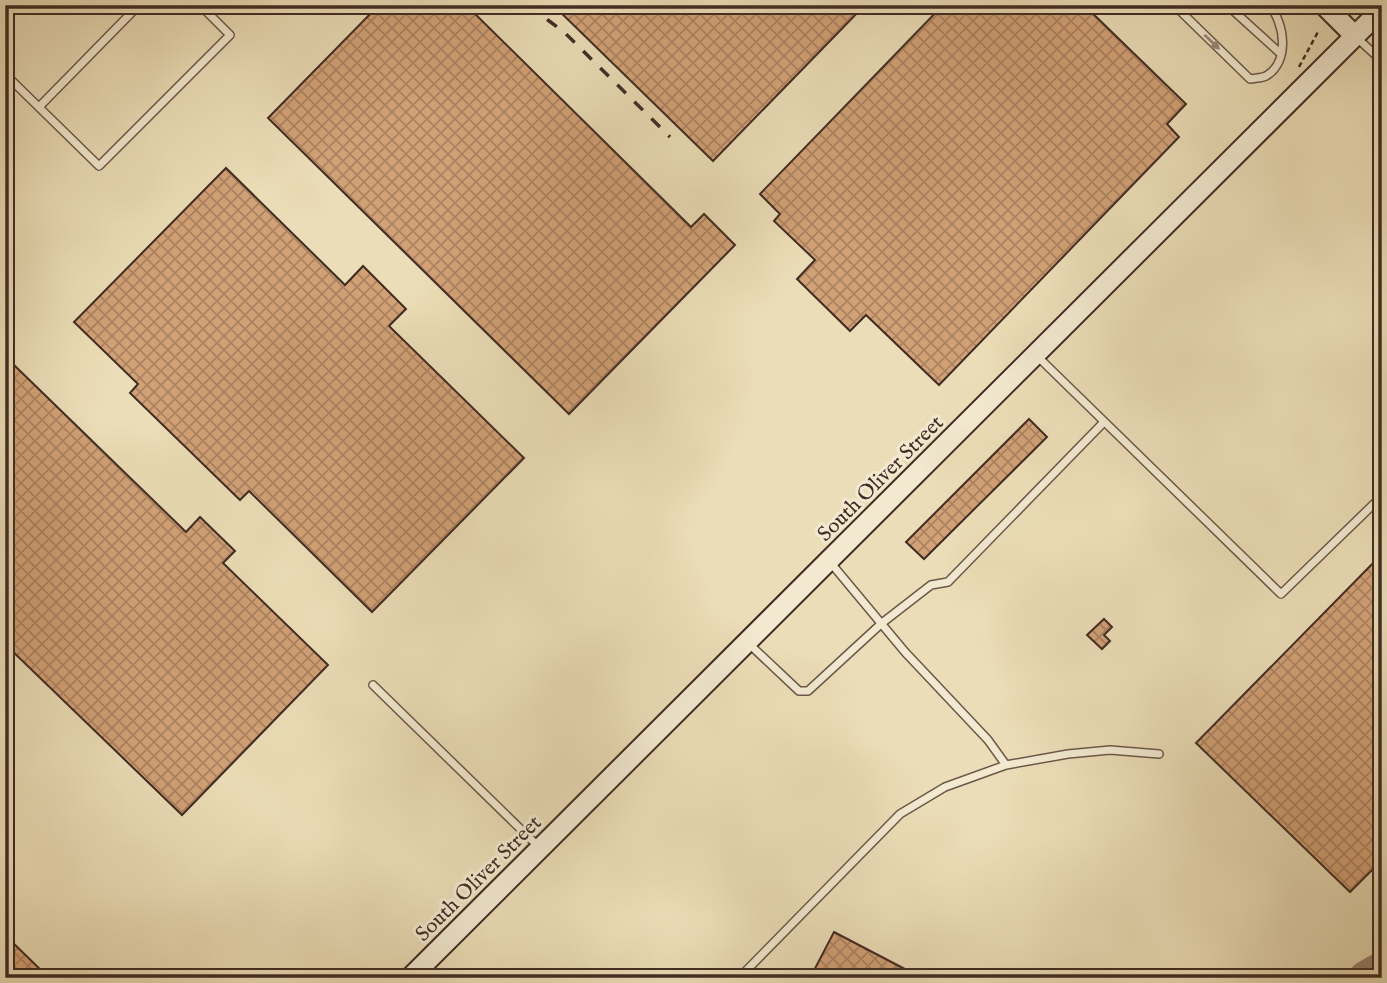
<svg xmlns="http://www.w3.org/2000/svg" width="1387" height="983" viewBox="0 0 1387 983" font-family="'IM FELL English',serif">
<defs>
<pattern id="building-cross-hatch" width="8" height="8" patternUnits="userSpaceOnUse" patternTransform="scale(1.75)"><rect width="8" height="8" fill="#d2a176"/><path d="M0 0l8 8M0 8l8-8" fill="none" stroke="#ac8361"/></pattern>
</defs>
<rect width="100%" height="100%" fill="#ebddb7"/>
<filter id="stains"><feTurbulence type="fractalNoise" baseFrequency=".00286" numOctaves="4"/><feColorMatrix values="0 0 0 0 .2 0 0 0 0 .09 0 0 0 0 .02 0 0 0 .5 -.17"/></filter>
<radialGradient id="worn" r=".72"><stop offset=".6" stop-color="#630" stop-opacity="0"/><stop offset="1" stop-color="#630" stop-opacity=".3"/></radialGradient>
<g fill="none" stroke-linecap="round" stroke-linejoin="round">
<!-- taxiway -->
<path stroke="#96846e" stroke-width="35" d="M1366,978L1382,969"/>
</g>
<!-- building -->
<path fill="url(#building-cross-hatch)" stroke="#412c24" stroke-width="2" d="M379,5H466L691,227L704,214L735,245L569,414L268,118Z
M553,5H865L713,161Z
M943,5H1084L1186,104L1167,124L1179,137L939,385L866,315L850,331L797,279L815,260L774,221L780,214L760,194Z
M226,168L345,285L363,266L406,309L389,326L524,458L372,612L249,491L240,500L130,393L138,384L74,322Z
M15,366L186,532L200,517L235,551L223,563L328,665L182,815L5,644V377Z
M1029,419L1047,437L924,559L906,542Z
M1382,554V860L1350,892L1196,743Z
M1104,619L1112,627L1104,635L1110,641L1102,649L1087,635Z
M834,932L922,978H810Z
M5,935L49,978H5Z"/>
<g fill="none" stroke-linecap="round" stroke-linejoin="round">
<!-- lane casing -->
<g stroke="#6c5849" stroke-width="10">
<path id="lane" d="M1174,5L1250,79C1255,78 1262,78 1266,76C1290,62 1285,23 1269,5
M1227,5L1281,54
M1357,38L1382,61
M5,74L99,166L230,35L200,5
M39,107L139,5
M1036,355L1281,594L1382,496
M830,562L905,652L988,740L1006,765
M747,642L799,691H808L882,623L931,585L948,582L1103,423
M373,685L540,848
M739,978L900,814L945,787L1006,765L1068,754L1110,750L1159,754"/>
</g>
<!-- secondary casing -->
<g stroke="#412c24" stroke-width="23">
<path id="secondary" d="M1324,5L1355,36
M410,978L1382,9"/>
</g>
<!-- path -->
<path stroke="#412c24" stroke-width="2.5" stroke-dasharray="5 3.5" stroke-linecap="butt" d="M1299,67L1319,30
M919,440L929,437"/>
<!-- lane -->
<use href="#lane" stroke="#f2e9d0" stroke-width="7"/>
<!-- secondary -->
<use href="#secondary" stroke="#f2e9d0" stroke-width="19"/>
<!-- rail -->
<path stroke="#412c24" stroke-width="3.5" stroke-dasharray="12 12" stroke-linecap="butt" d="M528,5L565,33L670,137"/>
</g>
<!-- one-way arrows -->
<defs><path id="oneway-solid" d="M-6-.8H1V-3.2L6.5 0L1 3.2V.8H-6Z" transform="scale(1.75)"/></defs>
<use fill="#9a8a7a" href="#oneway-solid" transform="translate(1212 42) rotate(44)"/>
<g text-anchor="middle" stroke-width="6" stroke-linejoin="round" paint-order="stroke">
<!-- street labels -->
<g font-size="21" fill="#412c24" stroke="#f2e9d0">
<text transform="translate(880 478) rotate(-45)" y="7">South Oliver Street</text>
<text transform="translate(478 878) rotate(-45)" y="7">South Oliver Street</text>
</g>
</g>
<!-- margin -->
<rect width="1387" height="983" fill="none" stroke="#ebddb7" stroke-width="28"/>
<rect x="7" y="7" width="1373" height="969" fill="none" stroke="#412c24" stroke-width="3.5"/>
<rect x="14" y="14" width="1359" height="955" fill="none" stroke="#412c24" stroke-width="2"/>
<rect width="100%" height="100%" filter="url(#stains)"/>
<rect width="100%" height="100%" fill="url(#worn)"/>
</svg>
